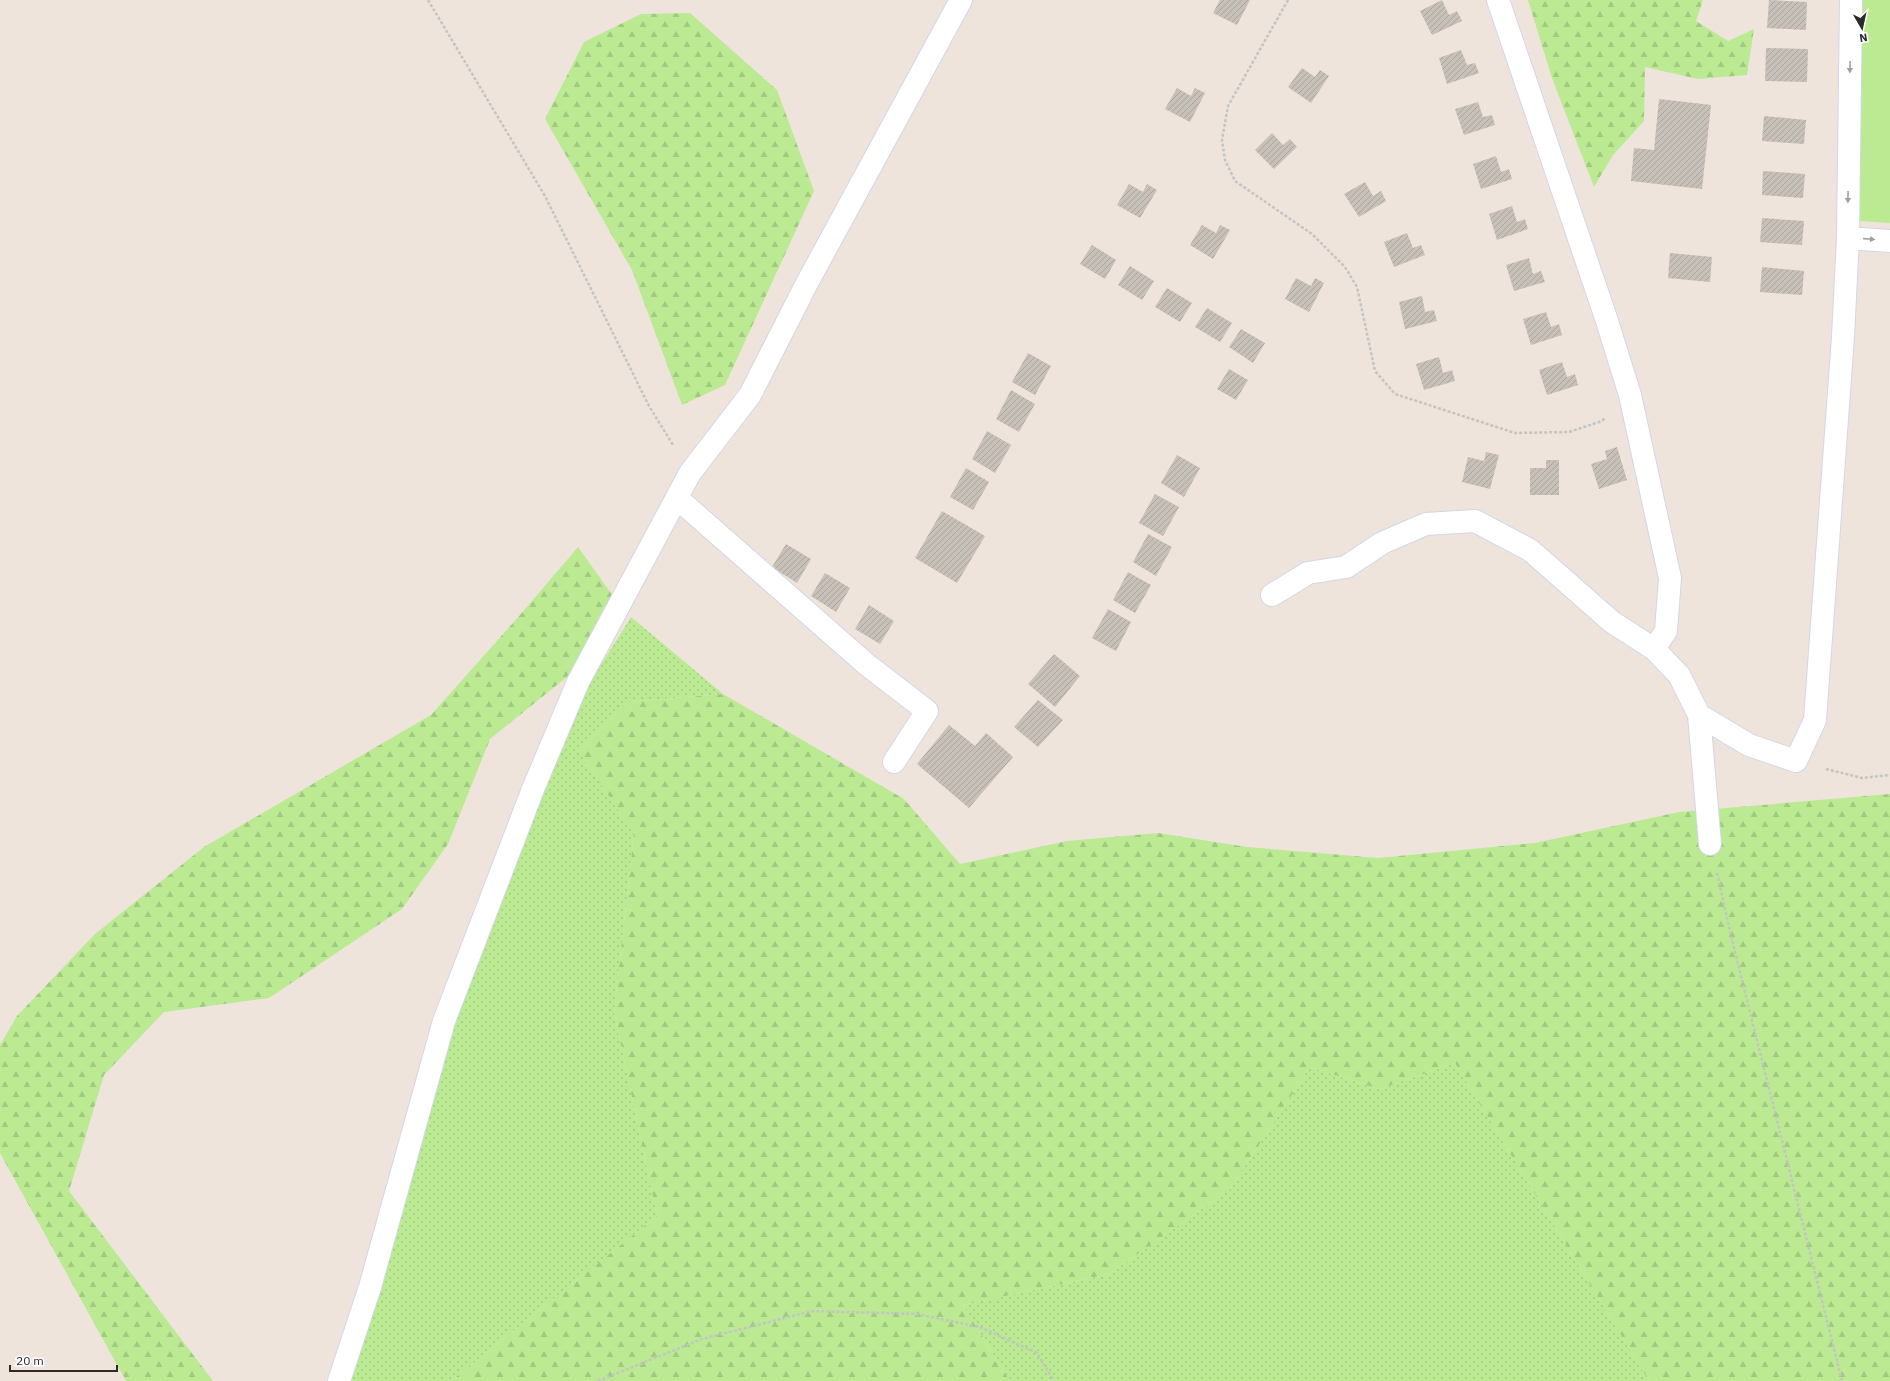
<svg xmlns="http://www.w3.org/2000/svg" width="1890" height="1381" viewBox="0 0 1890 1381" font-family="'IBM Plex Sans',sans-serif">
<defs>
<pattern id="grass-dots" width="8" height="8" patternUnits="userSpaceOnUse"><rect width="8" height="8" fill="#bbea93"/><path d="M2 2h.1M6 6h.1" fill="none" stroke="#a1c97f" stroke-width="1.8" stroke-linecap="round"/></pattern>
<pattern id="forest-firs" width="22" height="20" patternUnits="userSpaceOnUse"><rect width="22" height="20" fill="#bbea93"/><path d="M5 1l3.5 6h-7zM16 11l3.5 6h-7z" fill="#a1c97f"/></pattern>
<pattern id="building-hatch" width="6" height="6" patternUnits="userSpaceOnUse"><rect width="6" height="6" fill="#c6c0b8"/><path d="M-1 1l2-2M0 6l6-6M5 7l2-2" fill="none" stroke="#aaa59e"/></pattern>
</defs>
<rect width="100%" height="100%" fill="#eee4dc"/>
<!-- grass -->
<path fill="url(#grass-dots)" d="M631,617L723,694L628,702L579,752L634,833L614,1012L657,1216L451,1381H349L453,1028L539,792L589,684Z
M1455,1063L1649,1381H1010L963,1305L1109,1274L1229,1190L1310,1067L1379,1089Z"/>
<!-- forest -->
<path fill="url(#forest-firs)" d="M1528,0H1703L1696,21L1728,41L1754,29L1747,75L1698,79L1645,67L1644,121L1613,155L1594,187L1552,78Z
M690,13L777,90L814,191L725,385L682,405L632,270L545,119L584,42L641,14Z
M578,547L613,596L573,672L490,739L448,844L402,909L269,998L164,1012L104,1075L69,1191L213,1381H126L0,1153V1045L17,1016L95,934L204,847L431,715L520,615Z
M723,694L904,799L960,864L1067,841L1158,833L1247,847L1378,858L1535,843L1679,812L1890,794V1381H1649L1455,1063L1379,1089L1310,1067L1229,1190L1109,1274L963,1305L1010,1381H451L657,1216L614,1012L634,833L579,752L628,702Z"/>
<!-- park -->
<path fill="#bbea93" d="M1862,0H1890V223L1858,221Z"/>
<!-- building -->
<path fill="url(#building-hatch)" d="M1220,0H1250L1237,25L1213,13Z
M1442,0L1449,15L1457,11L1462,21L1432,35L1420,11Z
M1769,0L1807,2L1806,30L1767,28Z
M1766,48L1808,49L1807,82L1765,81Z
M1461,50L1467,65L1475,63L1479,73L1447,84L1439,58Z
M1302,68L1315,77L1320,70L1329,76L1311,103L1288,87Z
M1177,88L1191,96L1195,88L1205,93L1190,122L1165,109Z
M1659,99L1711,105L1702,189L1631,181L1634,148L1654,150Z
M1478,102L1483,117L1492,115L1495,125L1464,135L1455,109Z
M1764,116L1806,120L1804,144L1762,141Z
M1272,133L1283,145L1290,139L1297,147L1274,169L1255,150Z
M1496,156L1501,172L1509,169L1512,179L1481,189L1473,164Z
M1763,171L1805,174L1803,198L1762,195Z
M1365,182L1373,196L1381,191L1386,201L1359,217L1344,194Z
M1129,184L1143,192L1147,184L1157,190L1140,218L1117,205Z
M1512,206L1517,222L1525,219L1528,229L1497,240L1489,214Z
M1762,218L1804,221L1802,245L1760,242Z
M1202,225L1216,233L1220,225L1230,230L1213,259L1190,245Z
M1407,233L1413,248L1421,245L1425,255L1394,267L1384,242Z
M1092,245L1116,260L1105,279L1080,264Z
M1670,253L1712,257L1710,282L1668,278Z
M1529,258L1533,274L1541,271L1545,282L1514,291L1506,265Z
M1130,266L1154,281L1142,300L1118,285Z
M1762,267L1804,271L1802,295L1760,292Z
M1296,278L1311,286L1315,278L1324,283L1309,312L1285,299Z
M1167,288L1192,303L1180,322L1155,307Z
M1422,296L1425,312L1434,310L1437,321L1405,329L1399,302Z
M1207,308L1232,323L1220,342L1195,327Z
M1546,312L1551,327L1559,324L1562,335L1531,345L1523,319Z
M1241,329L1265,343L1253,363L1229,347Z
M1028,353L1051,366L1035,395L1012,382Z
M1439,357L1443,373L1452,370L1455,381L1424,390L1416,364Z
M1562,362L1567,377L1575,374L1578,385L1547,395L1539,370Z
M1229,369L1248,380L1236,400L1217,389Z
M1011,390L1035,404L1019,432L996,419Z
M987,431L1011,445L995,473L972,459Z
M1617,447L1627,480L1599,489L1591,464L1607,459L1605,451Z
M1486,452L1499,455L1490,489L1462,482L1468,457L1484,461Z
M1177,455L1200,468L1184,497L1161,483Z
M1546,460H1559V495H1530V468H1546Z
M966,468L989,482L973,510L950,497Z
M1155,494L1179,507L1163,536L1139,523Z
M942,511L985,536L957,583L915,558Z
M1148,534L1172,547L1156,576L1133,562Z
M786,544L811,559L797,583L772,567Z
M1128,572L1151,585L1135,613L1113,600Z
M825,573L850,588L836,612L811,596Z
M869,605L894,621L880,644L855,629Z
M1108,609L1131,622L1116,651L1092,638Z
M1054,654L1080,676L1055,707L1028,684Z
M1038,700L1063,720L1038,747L1014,727Z
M949,725L975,746L986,733L1013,757L969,808L917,764Z"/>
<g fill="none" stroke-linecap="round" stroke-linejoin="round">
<!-- minor casing -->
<g stroke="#d1d7e5" stroke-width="24">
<path id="minor" d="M1498,0L1606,318L1630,395L1670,578L1666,631L1654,649
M1848,238L1890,241
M677,498L866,664L927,711L894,762
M1272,595L1308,573L1346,567L1382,543L1426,524L1475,521L1530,550L1612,622L1654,649L1679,675L1699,715L1710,844
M1699,715L1749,745L1796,761L1815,720L1843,337L1848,238L1851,0
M339,1381L370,1287L444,1021L533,789L578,682L690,473L750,395L807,283L961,0"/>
</g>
<!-- path -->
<path stroke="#c4c4c4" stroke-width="2.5" stroke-dasharray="3 2" stroke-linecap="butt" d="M428,0L545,196L649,406L673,445
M1288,0L1228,106L1222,140L1225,160L1235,181L1312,234L1345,267L1357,287L1375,371L1395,394L1515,433L1569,432L1602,421L1605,418
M1826,769L1862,778L1890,775
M1717,873L1732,940L1842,1381
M598,1381L702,1339L812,1311L916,1314L980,1327L1037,1353L1054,1381"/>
<!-- minor -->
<use href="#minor" stroke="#fff" stroke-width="22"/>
</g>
<!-- one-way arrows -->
<defs><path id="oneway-solid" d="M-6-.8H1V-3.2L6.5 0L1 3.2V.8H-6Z"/></defs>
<g fill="#a0a0a0">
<use href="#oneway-solid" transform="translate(1850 67) rotate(91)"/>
<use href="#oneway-solid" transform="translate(1848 197) rotate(91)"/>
<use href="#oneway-solid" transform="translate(1869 239) rotate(4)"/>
</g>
<!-- north arrow -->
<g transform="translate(1862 28) rotate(171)" stroke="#ffffff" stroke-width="3" paint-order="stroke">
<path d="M0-3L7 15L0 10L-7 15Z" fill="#2b2b2b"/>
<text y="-6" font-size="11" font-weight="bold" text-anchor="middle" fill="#2b2b2b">N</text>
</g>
<!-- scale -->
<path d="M10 1365v6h107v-6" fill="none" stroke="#2b2b2b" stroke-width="2"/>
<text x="16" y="1365" font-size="12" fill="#2b2b2b" stroke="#ffffff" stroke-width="3" paint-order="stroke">20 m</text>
</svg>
